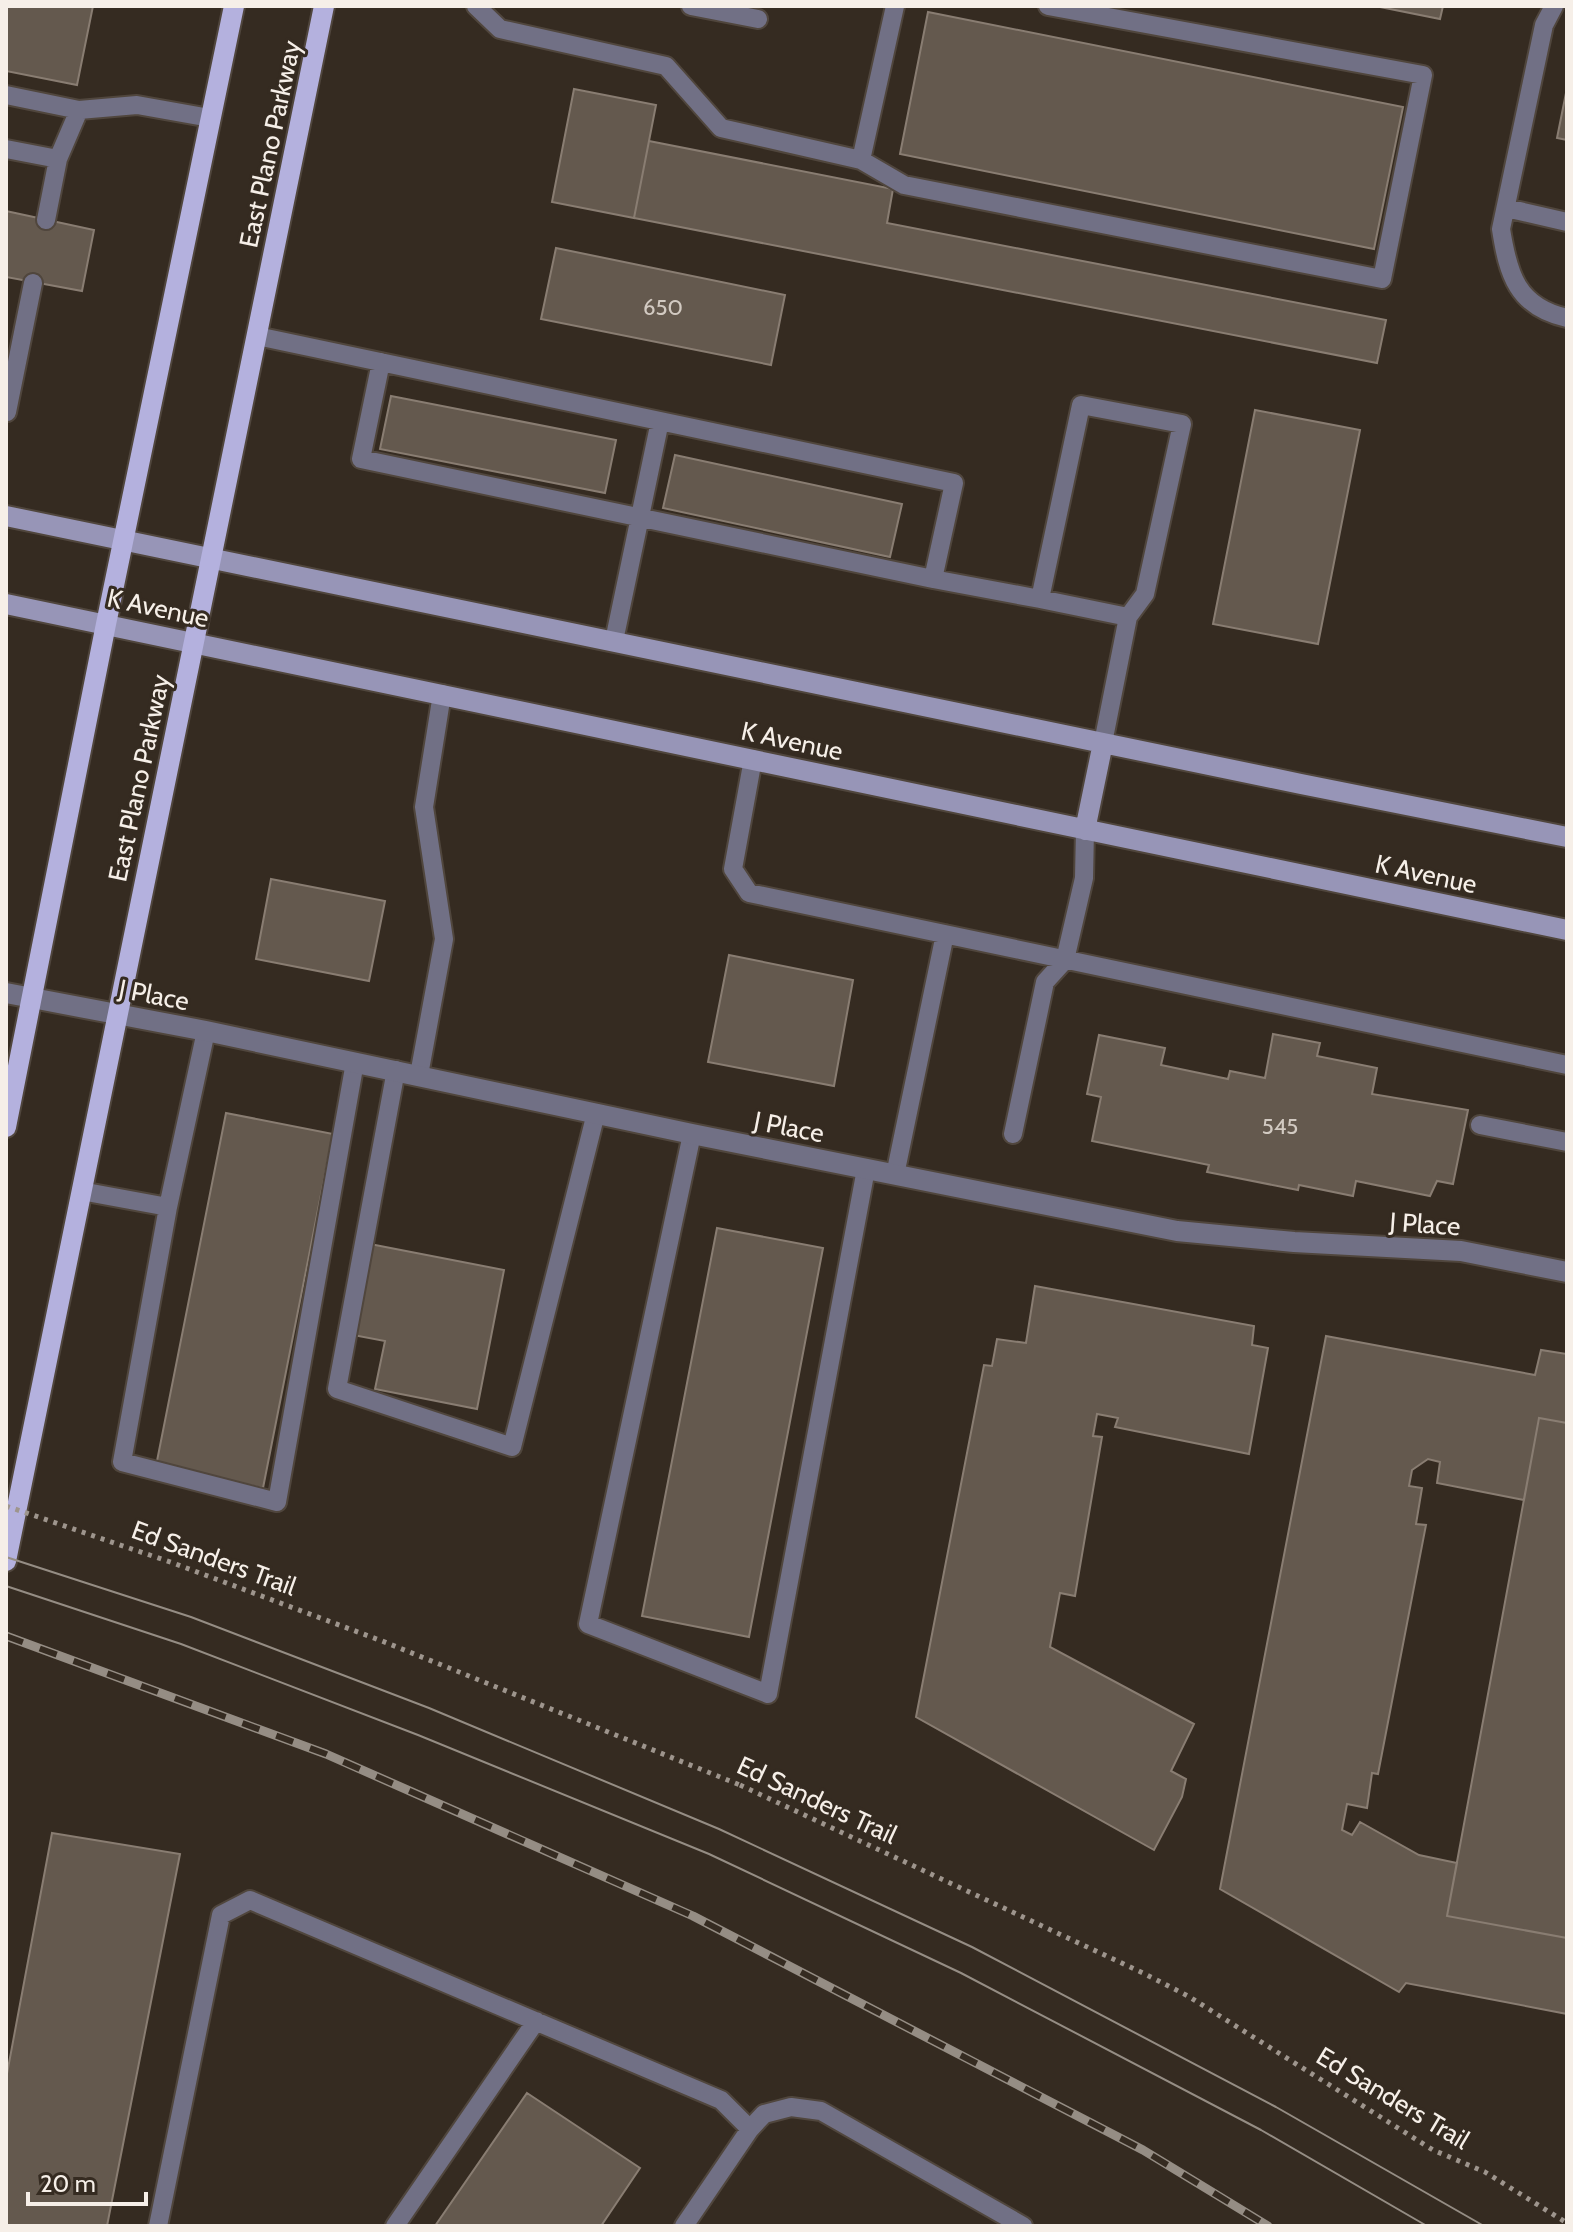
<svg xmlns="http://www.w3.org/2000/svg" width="1573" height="2232" viewBox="0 0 1573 2232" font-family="Cabin,sans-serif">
<rect width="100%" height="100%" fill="#352b21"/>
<!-- building -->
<path fill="#64594e" stroke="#897d72" stroke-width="2" d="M6,6H93L77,85L6,71Z
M1375,6H1443L1440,19Z
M928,12L1403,107L1374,249L900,154Z
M1567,88V140L1557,138Z
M574,89L656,105L634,218L552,202Z
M649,141L893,189L887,223L1386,320L1377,363L634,218Z
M6,211L94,230L82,291L6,277Z
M556,248L785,295L771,365L541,319Z
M391,396L616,440L605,493L380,449Z
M1255,410L1360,430L1318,644L1213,624Z
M675,455L902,504L890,557L663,508Z
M271,879L385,901L369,981L256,959Z
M729,955L853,980L834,1086L708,1062Z
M1273,1034L1320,1043L1317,1056L1377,1068L1372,1094L1468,1110L1453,1184L1437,1181L1430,1196L1356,1181L1353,1196L1299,1185L1298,1190L1207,1172L1209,1165L1092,1141L1101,1097L1087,1094L1099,1035L1165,1048L1161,1065L1228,1079L1230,1071L1265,1078Z
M226,1113L333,1134L263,1488L156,1466Z
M717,1228L823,1248L749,1637L642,1616Z
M370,1244L504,1270L477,1409L375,1389L385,1341L353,1335Z
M1035,1286L1254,1326L1252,1345L1268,1348L1249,1454L1115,1427L1118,1418L1097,1414L1093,1436L1102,1437L1075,1596L1060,1593L1050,1647L1194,1724L1171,1771L1186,1779L1182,1797L1154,1850L916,1717L984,1365L992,1366L997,1339L1026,1343Z
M1326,1336L1535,1375L1541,1350L1567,1354V1423L1539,1418L1524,1500L1437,1483L1440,1462L1428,1459L1412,1470L1409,1486L1422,1488L1416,1524L1426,1525L1378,1774L1372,1773L1367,1808L1347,1804L1342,1830L1352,1835L1360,1822L1419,1855L1457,1863L1447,1916L1567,1938V2014L1406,1983L1399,1992L1220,1889Z
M1539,1418L1567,1423V1938L1447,1916Z
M52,1833L180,1854L107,2226H6V2079Z
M527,2093L640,2168L601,2226H435Z"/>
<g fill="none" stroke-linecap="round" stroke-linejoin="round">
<!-- service casing -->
<g stroke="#50463d" stroke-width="22">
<path id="service" d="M476,6L500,29L666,66L721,128L861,160L904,185L1382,279L1423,75L1048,6
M691,6L758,19
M1554,6L1544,25L1501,229C1508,274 1517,307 1567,318
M6,95L79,110L137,105L210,118
M6,149L58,159
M861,160L895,6
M1506,208L1567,222
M46,220L58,159L79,110
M257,336L954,483L933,579L1040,599L1081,405L1182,424L1145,594L1128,617L1040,599
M381,362L361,459L933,579
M7,412L33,283
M614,641L660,421
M1103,743L1128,617
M753,759L733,869L749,893L1567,1065
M206,1031L168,1207L122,1462L277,1502L355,1062
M396,1070L337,1389L512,1447L596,1113
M419,1075L444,939L424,807L442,694
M1480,1125L1567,1142
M692,1134L588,1624L768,1694L866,1169
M1013,1134L1045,982L1065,960L1084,878L1085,830
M895,1175L945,934
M81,1191L168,1207
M158,2226L221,1915L250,1900L721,2100L750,2129
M395,2226L536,2021
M684,2226L750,2129L764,2114L791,2107L821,2111L1023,2226"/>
</g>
<!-- minor casing -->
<g stroke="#50463d" stroke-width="24">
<path id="minor" d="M6,993L206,1031L692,1134L1177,1231L1294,1242L1461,1251L1567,1272"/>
</g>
<!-- secondary casing -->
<g stroke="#50463d" stroke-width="24">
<path id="secondary" d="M6,516L1301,784L1567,837
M6,604L1567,930
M1085,830L1103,743"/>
</g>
<!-- primary casing -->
<g stroke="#50463d" stroke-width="24">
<path id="primary" d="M6,1127L106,624L234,6
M6,1561L324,6"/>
</g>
<!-- path -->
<path stroke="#9e958d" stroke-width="5" stroke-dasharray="4 6" stroke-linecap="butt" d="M740,1785L1143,1973L1188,1996L1433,2150L1485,2172L1567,2223"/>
<!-- service -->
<use href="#service" stroke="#717085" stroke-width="18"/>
<!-- minor -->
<use href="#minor" stroke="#717085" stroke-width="20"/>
<!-- secondary -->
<use href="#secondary" stroke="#9795b7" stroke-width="20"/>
<!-- primary -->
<use href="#primary" stroke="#b4b1de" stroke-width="20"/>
<!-- tram -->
<path stroke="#958d84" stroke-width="2" d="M6,1557L191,1617L429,1708L719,1829L972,1947L1276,2107L1484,2226
M6,1586L181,1644L418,1735L709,1854L961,1973L1261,2130L1427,2226"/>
<!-- rail casing -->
<g stroke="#958d84" stroke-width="9">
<path id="rail" d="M6,1636L326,1754L693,1916L1143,2150L1268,2226"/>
</g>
<!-- rail -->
<use href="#rail" stroke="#352b21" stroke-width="6" stroke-dasharray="18" stroke-linecap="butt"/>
<!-- path-bridge -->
<path stroke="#9e958d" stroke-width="5" stroke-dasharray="4 6" stroke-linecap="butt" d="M6,1506L173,1563L382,1641L740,1785"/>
</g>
<g text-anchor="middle" stroke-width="6" stroke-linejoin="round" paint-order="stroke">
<!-- number labels -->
<g font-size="22" fill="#d2cac2">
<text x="663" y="315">650</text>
<text x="1280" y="1134">545</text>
</g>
<!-- street labels -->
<g font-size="26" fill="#f6efe8" stroke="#352b21">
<text transform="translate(270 144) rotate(-78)" y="9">East Plano Parkway</text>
<text transform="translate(158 608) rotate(12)" y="9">K Avenue</text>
<text transform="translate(792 741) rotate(12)" y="9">K Avenue</text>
<text transform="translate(139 778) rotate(-78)" y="9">East Plano Parkway</text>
<text transform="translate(1426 874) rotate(12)" y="9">K Avenue</text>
<text transform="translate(154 995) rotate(11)" y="9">J Place</text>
<text transform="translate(789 1127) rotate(11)" y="9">J Place</text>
<text transform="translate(1425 1224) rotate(4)" y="9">J Place</text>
<text transform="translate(214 1558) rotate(20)" y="9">Ed Sanders Trail</text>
<text transform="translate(817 1800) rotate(25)" y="9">Ed Sanders Trail</text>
<text transform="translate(1393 2098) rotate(31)" y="9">Ed Sanders Trail</text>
</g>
</g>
<!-- border -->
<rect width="1573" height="2232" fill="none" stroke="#f6efe8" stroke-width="16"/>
<!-- scale -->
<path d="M28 2192v12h118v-12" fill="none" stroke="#f6efe8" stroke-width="4"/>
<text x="40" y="2192" font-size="24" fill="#f6efe8" stroke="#352b21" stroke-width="6" paint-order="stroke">20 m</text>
</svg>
